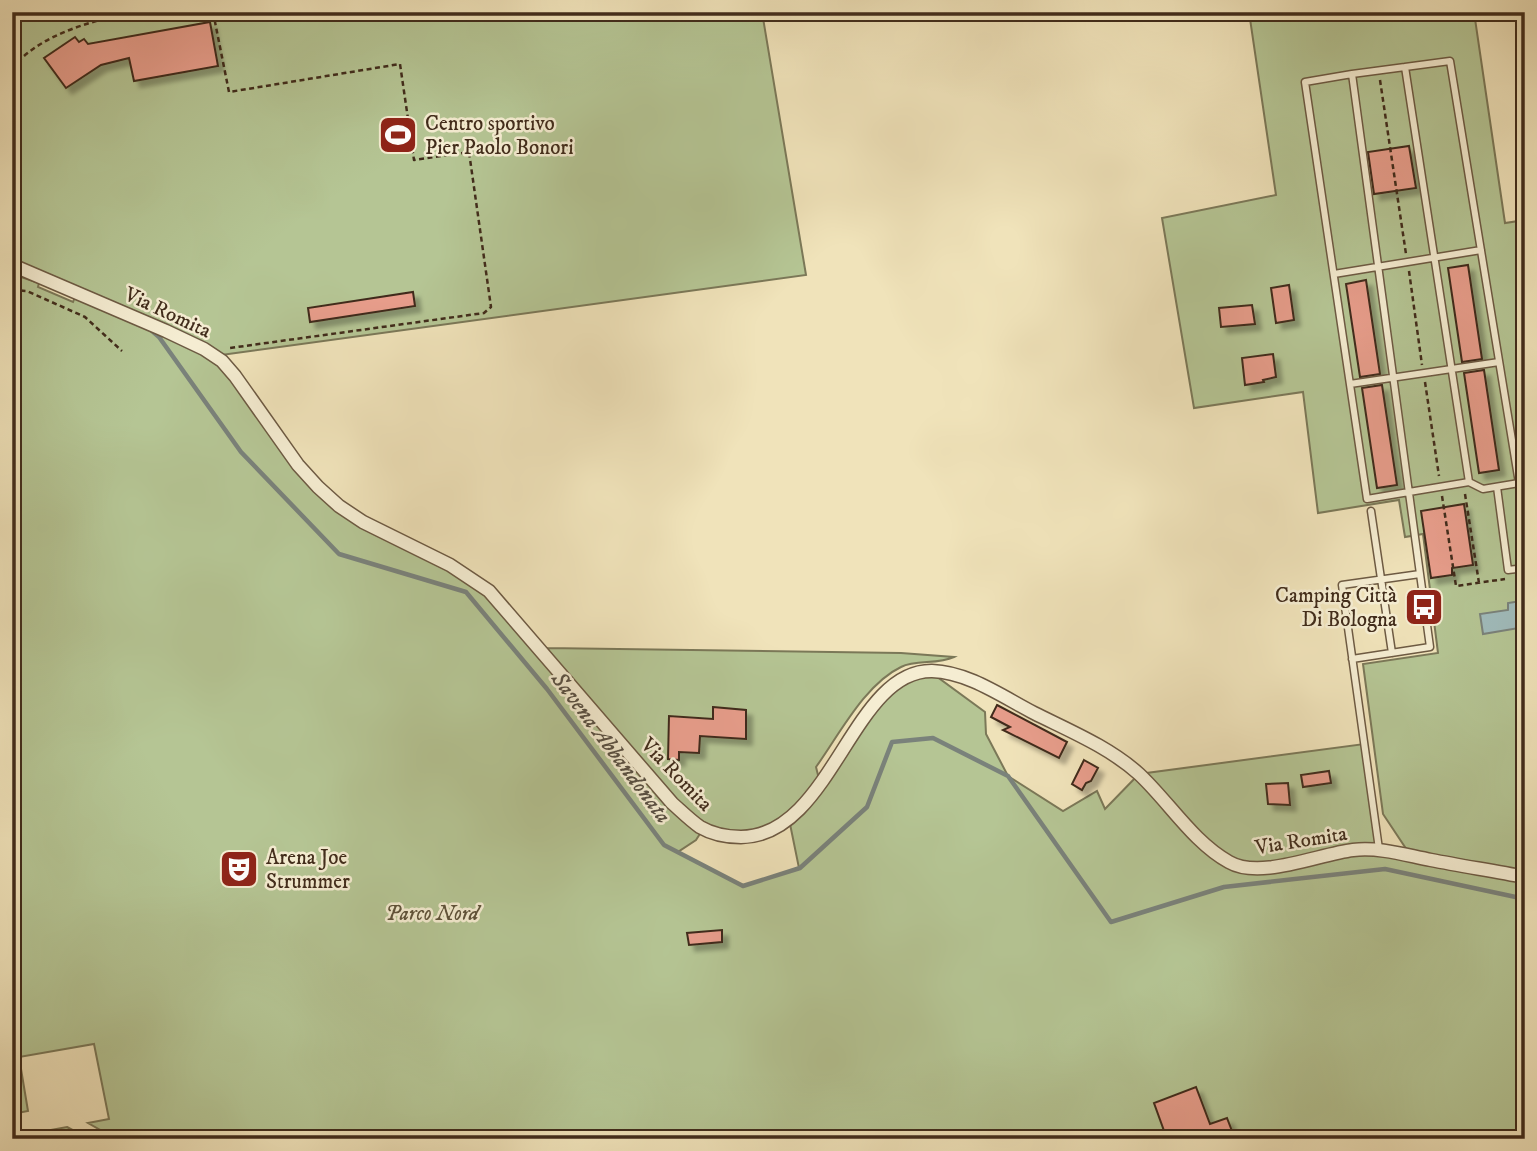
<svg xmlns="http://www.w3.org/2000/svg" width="1537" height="1151" viewBox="0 0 1537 1151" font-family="'IM FELL DW Pica',serif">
<defs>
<filter id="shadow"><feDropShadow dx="6" dy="6" stdDeviation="2" flood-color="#0004"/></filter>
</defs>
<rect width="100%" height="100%" fill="#f0e3ba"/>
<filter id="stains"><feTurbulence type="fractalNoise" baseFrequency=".00286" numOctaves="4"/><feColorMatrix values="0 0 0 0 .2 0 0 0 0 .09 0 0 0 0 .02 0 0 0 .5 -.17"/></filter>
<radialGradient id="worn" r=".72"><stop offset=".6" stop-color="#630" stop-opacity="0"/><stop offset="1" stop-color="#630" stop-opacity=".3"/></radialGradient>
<!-- green -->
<path fill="#b5c594" stroke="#7b7858" stroke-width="2" fill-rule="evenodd" d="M12,12H762L806,275L221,355L263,414L339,506L468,575L553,656L547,648L901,653L954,657C937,665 916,659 901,667C865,684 839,735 816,767L820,783L879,698L929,671L985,712L986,734L1008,776L1063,811L1097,791L1105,809L1139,774L1364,744L1379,849L1525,877V1139H107L109,1135L88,1123L109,1119L94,1044L19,1057L28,1111L12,1114V274L39,283L38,287L73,302L75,297L143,326L160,336L152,324L12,259ZM789,819L799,868L743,886L678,852L696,840L703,829L762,834Z
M1249,12H1474L1505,223L1525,220V871L1407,850L1383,814L1363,664L1438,653L1423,534L1405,537L1399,500L1318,513L1303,392L1194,408L1162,218L1276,195Z
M67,1127L89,1139H12V1137Z"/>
<!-- water -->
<path fill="#a0bbbb" stroke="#7a827b" stroke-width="2" d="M1521,601L1525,627L1483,634L1480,614L1508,610V603Z"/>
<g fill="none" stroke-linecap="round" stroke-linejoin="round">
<!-- stream -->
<path stroke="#7a827b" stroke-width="4.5" d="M151,330L159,337L241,452L339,554L466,592L547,689L664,845L743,886L800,868L867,807L892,742L933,738L1008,776L1111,922L1224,887L1385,869L1525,899"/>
</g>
<!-- building -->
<path fill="#e79d8b" stroke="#412c1b" stroke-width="2" filter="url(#shadow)" d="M210,22L218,66L134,81L129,58L101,65L66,88L44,58L75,37L79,42L84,39L88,44Z
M1409,146L1416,188L1374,194L1368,152Z
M1468,265L1482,359L1462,362L1448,268Z
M1366,280L1380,374L1360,377L1346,284Z
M1289,285L1294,320L1276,323L1271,288Z
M413,292L415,306L310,322L308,308Z
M1252,305L1255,324L1221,327L1219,308Z
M1273,354L1276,377L1263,380L1264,382L1245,385L1242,358Z
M1484,370L1499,470L1479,473L1464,373Z
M1382,385L1397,485L1377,488L1362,388Z
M1464,504L1473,565L1452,568V575L1431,578L1421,511Z
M997,705L1067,742L1059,758L1003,730L1010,727L991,717Z
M713,707L746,710V739L700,736L699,753L679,752V760L668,759L669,716L713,719Z
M1084,760L1098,768L1091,781L1086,783L1082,790L1072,784Z
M1329,771L1331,783L1303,787L1301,775Z
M1288,783L1290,805L1268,804L1266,784Z
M722,930V942L689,945L687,933Z
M1196,1087L1210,1124L1227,1118L1235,1139H1167L1154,1103Z"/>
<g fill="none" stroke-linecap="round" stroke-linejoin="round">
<!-- lane casing -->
<g stroke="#6d5a43" stroke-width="9">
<path id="lane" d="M1405,67L1450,61L1519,483L1483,489L1469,482
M1352,74L1305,82L1367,499L1469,482L1405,67L1352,74L1409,493L1420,574
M1334,274L1481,250
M1350,384L1499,362
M1497,487L1508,570L1525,568
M1371,511L1392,653
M1352,659L1430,647L1420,574L1342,585L1379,849"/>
</g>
<!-- street casing -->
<g stroke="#6d5a43" stroke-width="15">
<path id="street" d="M12,265L166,331L204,349L222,361L235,376L298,465L318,487L339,506L363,522L450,565L489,591L672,803C681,811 690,820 700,827C712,834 727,837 741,837C832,836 852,670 932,671C968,672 1003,697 1034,713C1070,731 1109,747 1139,774C1169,802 1193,842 1229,862C1260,880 1319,854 1353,850C1380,847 1405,855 1431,860C1462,866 1494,871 1525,877"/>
</g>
<!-- path -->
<path stroke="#412c1b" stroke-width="2.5" stroke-dasharray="5 3.5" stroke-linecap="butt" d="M213,12L229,92L400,64L414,160L469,152L491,307L484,313L230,348
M12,68C41,34 89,22 132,12
M1380,80L1406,254
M1409,271L1422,365
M12,290L27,291L85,317L122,351
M1425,382L1439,476
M1465,494L1479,583
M1442,496L1456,586L1505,579
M12,1092L21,1139"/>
<!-- lane -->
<use href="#lane" stroke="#f5edd2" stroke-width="6"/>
<!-- street -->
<use href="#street" stroke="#f5edd2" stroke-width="12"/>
</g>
<!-- icons -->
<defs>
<g id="stadium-square" transform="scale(2.0125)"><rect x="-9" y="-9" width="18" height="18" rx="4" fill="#8f2418" stroke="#f5edd2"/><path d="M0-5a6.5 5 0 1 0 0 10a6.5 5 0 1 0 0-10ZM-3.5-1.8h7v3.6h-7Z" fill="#fff"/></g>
<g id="bus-square" transform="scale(2.0125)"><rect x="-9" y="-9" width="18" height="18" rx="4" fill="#8f2418" stroke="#f5edd2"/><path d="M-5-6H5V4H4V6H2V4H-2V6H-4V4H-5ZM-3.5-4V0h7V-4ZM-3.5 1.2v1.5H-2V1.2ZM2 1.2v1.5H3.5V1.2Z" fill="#fff"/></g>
<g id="theatre-square" transform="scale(2.0125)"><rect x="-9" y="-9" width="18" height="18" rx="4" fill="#8f2418" stroke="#f5edd2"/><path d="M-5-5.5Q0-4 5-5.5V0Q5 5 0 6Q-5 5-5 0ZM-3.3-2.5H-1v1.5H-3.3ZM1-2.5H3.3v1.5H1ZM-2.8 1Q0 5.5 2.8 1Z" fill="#fff"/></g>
</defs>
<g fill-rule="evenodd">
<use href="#stadium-square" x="398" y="135"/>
<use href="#bus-square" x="1424" y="607"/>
<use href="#theatre-square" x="239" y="869"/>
</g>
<g text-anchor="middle" stroke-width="5" stroke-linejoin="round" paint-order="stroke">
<!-- poi labels -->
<g font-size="21" fill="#412c1b" stroke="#f5edd2" text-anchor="start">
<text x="425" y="130">Centro sportivo<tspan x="425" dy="24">Pier Paolo Bonori</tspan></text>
<text x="1397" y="602" text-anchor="end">Camping Città<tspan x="1397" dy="24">Di Bologna</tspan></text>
<text x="266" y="864">Arena Joe<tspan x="266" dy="24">Strummer</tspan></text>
</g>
<!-- street labels -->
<g font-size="21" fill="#412c1b" stroke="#f5edd2">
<text transform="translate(168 312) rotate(25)" y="7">Via Romita</text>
<text transform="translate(677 774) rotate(46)" y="7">Via Romita</text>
<text transform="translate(1301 840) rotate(-9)" y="7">Via Romita</text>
</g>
<!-- park labels -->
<g font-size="21" font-style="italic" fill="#5e5239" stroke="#f5edd2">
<text x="432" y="920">Parco Nord</text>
</g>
<!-- water labels -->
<g font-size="23" font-style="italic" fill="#595043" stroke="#f5edd2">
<text transform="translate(612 747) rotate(53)" y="8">Savena Abbandonata</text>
</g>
</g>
<!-- margin -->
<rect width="1537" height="1151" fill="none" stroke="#f0e3ba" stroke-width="42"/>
<rect x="14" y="14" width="1509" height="1123" fill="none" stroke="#412c1b" stroke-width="3.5"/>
<rect x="21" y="21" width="1495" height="1109" fill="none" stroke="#412c1b" stroke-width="2"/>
<rect width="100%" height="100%" filter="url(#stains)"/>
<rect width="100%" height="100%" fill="url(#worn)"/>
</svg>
